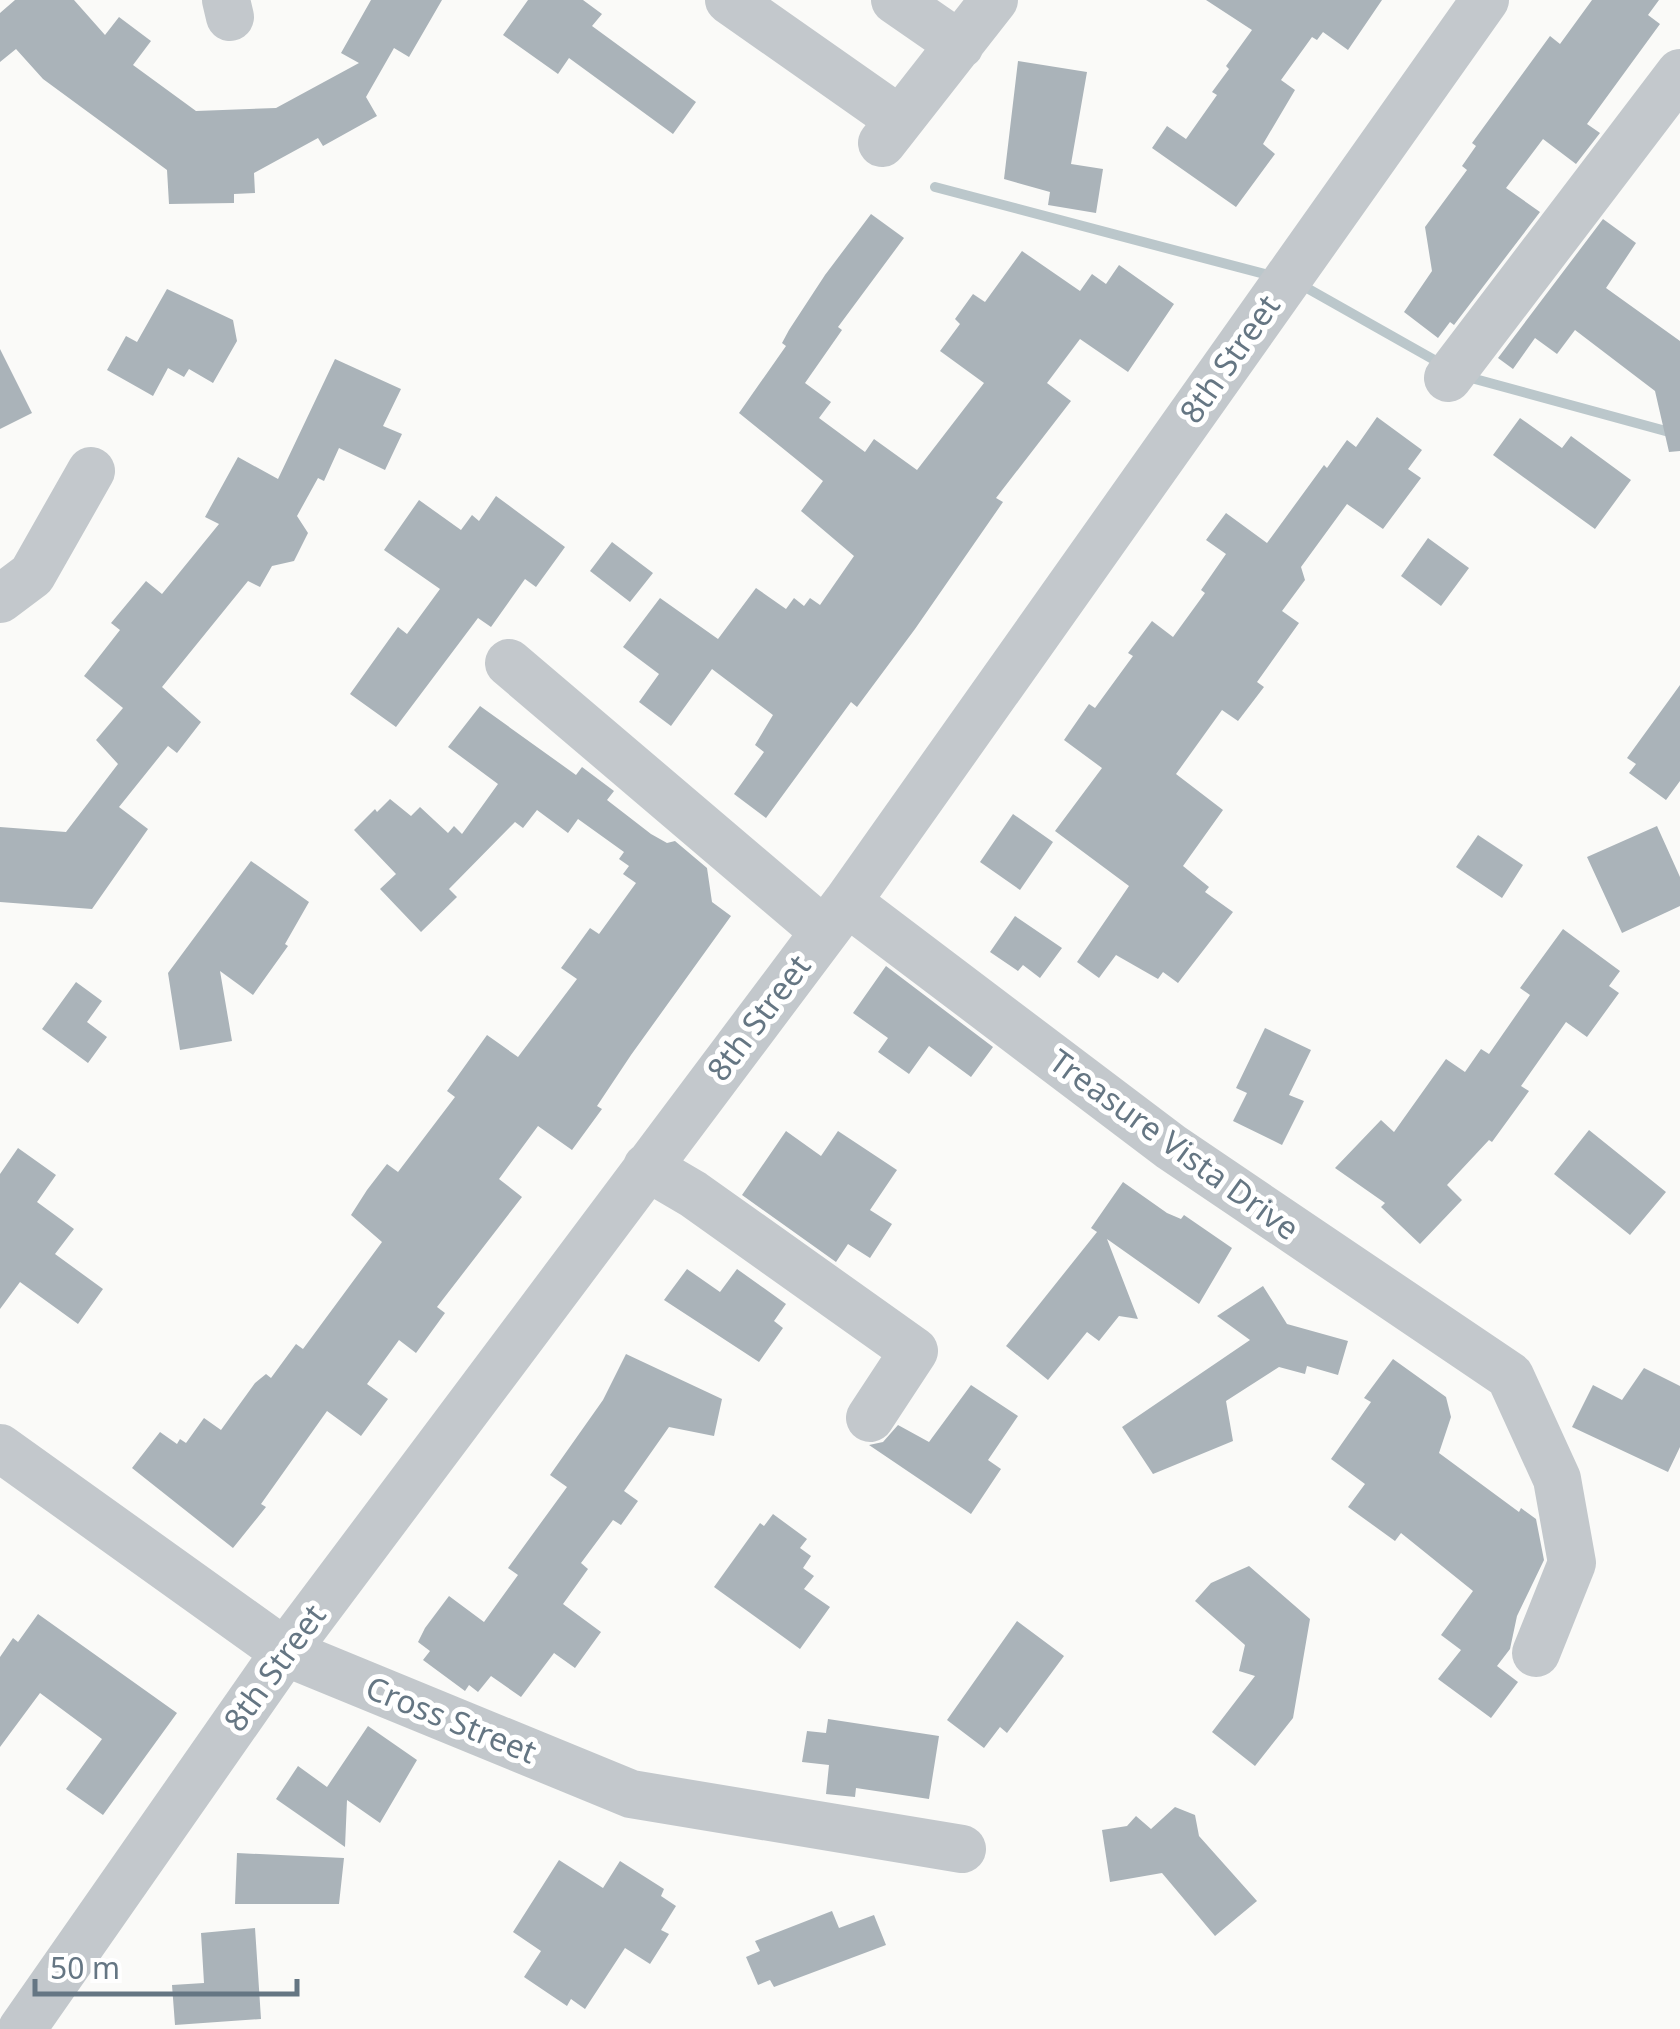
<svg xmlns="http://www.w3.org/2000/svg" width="1680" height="2029" viewBox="0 0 1680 2029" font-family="'Noto Sans',sans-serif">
<rect width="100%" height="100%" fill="#fafaf8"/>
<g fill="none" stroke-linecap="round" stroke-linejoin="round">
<!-- stream -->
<path stroke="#bbc7cb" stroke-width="10" d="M935,187L1272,276
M1298,283L1445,366
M1464,376L1680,435"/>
</g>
<!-- building -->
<path fill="#aab3b9" d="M15,0H74L105,35L119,17L151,41L133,65L196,111L276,108L359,63L341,53L371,0H442L409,57L394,48L366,97L377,116L323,146L318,138L254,173L255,193L234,194V203L169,204L167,170L43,79L16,49L0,62V13Z
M528,0H583L602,14L592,26L696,102L673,134L569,58L558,74L503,35Z
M1206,0H1382L1348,50L1323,32L1317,40L1312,37L1281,80L1295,90L1263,144L1275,154L1236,207L1152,148L1167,126L1186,139L1217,95L1212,92L1229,69L1226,66L1252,30Z
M1592,0H1659L1648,15L1660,24L1587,124L1600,133L1576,164L1543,139L1506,188L1540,212L1454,325L1450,322L1438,338L1404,312L1432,271L1425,227L1467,170L1462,166L1476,146L1472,143L1550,36L1560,44Z
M1018,61L1087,72L1071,164L1103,169L1096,213L1048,205L1050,192L1004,179Z
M871,214L904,238L838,327L842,330L805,383L831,402L819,418L865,452L874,439L917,470L984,383L940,351L960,324L955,319L973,294L985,302L1022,251L1080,291L1092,274L1106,284L1119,265L1174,304L1128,372L1080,339L1047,383L1071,401L996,498L1003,502L915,629L857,707L851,702L766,818L734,794L764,752L755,745L773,715L712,669L671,726L639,702L659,674L623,647L660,598L718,639L756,588L786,609L794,598L804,606L810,598L820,605L854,556L801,511L823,481L739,413L786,346L782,343L789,330L825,275Z
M1603,219L1636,243L1606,288L1680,341V451L1669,452L1655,391L1575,330L1557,354L1535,338L1513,369L1498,358Z
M167,289L233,320L237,341L213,383L189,369L184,377L168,368L153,396L107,370L126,336L137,342Z
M0,349L32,413L0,429Z
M335,359L401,389L383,426L402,434L385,470L339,448L324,481L318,478L297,516L308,533L294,561L272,566L260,587L248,581L162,687L201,722L177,753L168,746L119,807L148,829L92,909L0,902V827L66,832L118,764L96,740L123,708L84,676L120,630L111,623L146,581L162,594L219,524L205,517L238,457L278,479Z
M1377,417L1422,450L1408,469L1421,478L1383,529L1347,504L1301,567L1305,580L1282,611L1299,623L1257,682L1264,687L1238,721L1222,710L1176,774L1223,810L1183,866L1209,887L1205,892L1233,912L1178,983L1163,972L1158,979L1116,955L1099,978L1077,962L1129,886L1055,831L1102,768L1064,740L1089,704L1095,708L1133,656L1128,653L1152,621L1173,637L1205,593L1201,590L1226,554L1206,540L1226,513L1267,543L1324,465L1327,468L1347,440L1356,447Z
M1520,418L1562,448L1571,436L1631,480L1595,529L1493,455Z
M496,496L565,547L536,587L525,579L491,627L478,618L396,727L350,694L398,627L407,634L440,589L384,550L419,500L461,530L472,515L479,521Z
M1428,538L1469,568L1441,606L1401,576Z
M612,542L653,573L630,602L590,571Z
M1680,685V781L1666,800L1629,773L1636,764L1627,758Z
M480,706L576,775L582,767L614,791L607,800L651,834L667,843L675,841L707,868L712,902L731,916L631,1055L597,1106L602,1109L572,1150L538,1126L499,1179L522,1197L437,1307L445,1313L416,1353L399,1340L367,1384L388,1399L361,1436L327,1411L261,1504L266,1507L233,1548L132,1468L160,1432L177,1444L180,1439L186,1443L204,1418L221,1430L255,1383L266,1374L271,1378L296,1344L303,1349L382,1242L351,1215L367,1190L387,1164L398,1172L455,1097L447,1091L487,1035L518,1057L577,979L561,968L590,928L599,934L636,883L623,874L629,866L619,859L624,852L578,819L568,833L537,810L523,828L515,822L449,889L457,897L421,932L380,889L396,874L354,830L375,809L377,812L390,799L411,816L420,807L448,833L454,826L462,834L498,784L448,747Z
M1013,814L1053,842L1020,890L980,862Z
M1657,826L1680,877V906L1622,933L1587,857Z
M1478,835L1523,865L1502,898L1456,867Z
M251,861L309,902L285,944L288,946L253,995L220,971L232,1041L180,1050L168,973Z
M1015,916L1062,948L1040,978L1023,965L1018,971L990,952Z
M1563,929L1620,971L1609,986L1619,993L1587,1037L1566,1022L1521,1086L1529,1091L1492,1142L1489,1140L1447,1185L1462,1200L1420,1244L1381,1207L1385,1203L1335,1168L1381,1120L1394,1132L1446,1059L1465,1072L1481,1049L1489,1054L1530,995L1520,988Z
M886,966L993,1047L971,1077L929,1046L909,1074L878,1052L888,1038L853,1013Z
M76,982L102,1001L87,1022L107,1037L88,1063L42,1029Z
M1265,1028L1311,1050L1289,1095L1304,1101L1282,1145L1233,1121L1247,1093L1236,1088Z
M1589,1130L1666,1192L1630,1235L1554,1174Z
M786,1131L821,1156L838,1131L897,1170L870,1210L892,1224L870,1258L848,1244L836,1262L742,1195Z
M18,1148L56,1175L37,1202L74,1229L55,1254L103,1289L78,1324L20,1282L0,1309V1174Z
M1123,1182L1167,1213L1181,1219L1184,1215L1232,1248L1199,1304L1107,1239L1138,1319L1119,1316L1099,1341L1087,1332L1048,1380L1006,1346L1097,1232L1091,1228Z
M687,1269L720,1292L737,1269L786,1304L774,1321L783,1328L759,1362L664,1300Z
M1263,1286L1287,1324L1348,1341L1338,1375L1307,1366L1305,1374L1279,1367L1226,1401L1233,1441L1153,1474L1122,1427L1250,1340L1217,1316Z
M626,1354L722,1399L714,1436L669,1427L624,1491L638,1501L621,1525L613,1520L581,1563L588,1569L563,1604L601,1632L575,1668L554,1653L521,1697L491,1676L478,1692L469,1685L465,1691L423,1660L430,1651L418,1642L425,1628L449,1596L484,1622L518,1575L508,1568L567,1487L550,1475L603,1400Z
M1393,1359L1446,1397L1451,1417L1439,1453L1519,1512L1521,1508L1536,1519L1544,1560L1517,1616L1510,1649L1497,1666L1518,1682L1491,1718L1438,1679L1461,1650L1441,1635L1473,1591L1401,1533L1395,1541L1348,1507L1365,1484L1331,1459L1371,1402L1364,1398Z
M1644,1368L1680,1386V1447L1668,1472L1572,1427L1593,1385L1622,1400Z
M971,1385L1018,1416L988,1460L1001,1469L971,1514L869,1445L883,1442L898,1425L929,1442Z
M773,1514L807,1539L800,1548L811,1556L803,1568L814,1576L804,1589L830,1607L800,1649L714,1587L760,1523L764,1526Z
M1249,1566L1310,1619L1293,1718L1255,1766L1212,1732L1255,1676L1239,1671L1245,1645L1195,1601L1211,1583Z
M38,1614L177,1713L103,1815L66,1789L102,1739L40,1693L0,1747V1657L13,1638L18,1642Z
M1017,1621L1064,1656L1007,1733L1000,1727L984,1748L947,1720Z
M828,1719L939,1736L929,1799L856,1788L855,1797L826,1794L829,1765L802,1762L807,1731L826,1733Z
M368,1726L417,1760L380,1823L347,1800L345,1847L276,1799L298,1766L327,1787Z
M1175,1807L1195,1815L1199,1836L1257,1901L1215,1936L1162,1873L1110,1882L1102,1830L1127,1826L1136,1816L1151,1829Z
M237,1853L344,1858L339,1904H235Z
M559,1860L603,1888L620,1861L664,1889L661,1896L676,1906L661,1930L669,1934L650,1964L625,1948L585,2009L571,1999L567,2006L524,1977L541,1951L513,1932Z
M832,1911L839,1928L874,1915L886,1945L774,1987L770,1980L758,1985L746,1957L760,1951L755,1941Z
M255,1928L261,2019L175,2025L172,1985L204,1983L201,1933Z"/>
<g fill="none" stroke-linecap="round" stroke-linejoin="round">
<!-- minor -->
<path stroke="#c3c8cc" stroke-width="48" d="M226,0L230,17
M729,0L900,120
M895,0L960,45
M882,143L994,0
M1448,378L1680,73
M0,599L32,575L91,471
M509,663L824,931
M847,902L1171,1147L1510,1376L1557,1479L1572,1563L1536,1653
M647,1167L693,1194L914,1351L870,1418
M0,1448L285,1652L631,1794L962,1849
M22,2029L285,1652L847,902L1485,0"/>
</g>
<g text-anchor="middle" stroke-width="10" stroke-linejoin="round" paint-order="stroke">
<!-- street labels -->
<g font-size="32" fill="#657683" stroke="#fff">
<text transform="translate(1230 359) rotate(-55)" y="11">8th Street</text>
<text transform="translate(759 1018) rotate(-53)" y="11">8th Street</text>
<text transform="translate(1174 1145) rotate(36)" y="11">Treasure Vista Drive</text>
<text transform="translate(275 1668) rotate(-54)" y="11">8th Street</text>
<text transform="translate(451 1720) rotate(22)" y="11">Cross Street</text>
</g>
</g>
<!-- scale -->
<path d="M35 1979v15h262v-15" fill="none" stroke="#657683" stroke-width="5"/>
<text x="50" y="1979" font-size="30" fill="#657683" stroke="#ffffff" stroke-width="8" paint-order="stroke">50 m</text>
</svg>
